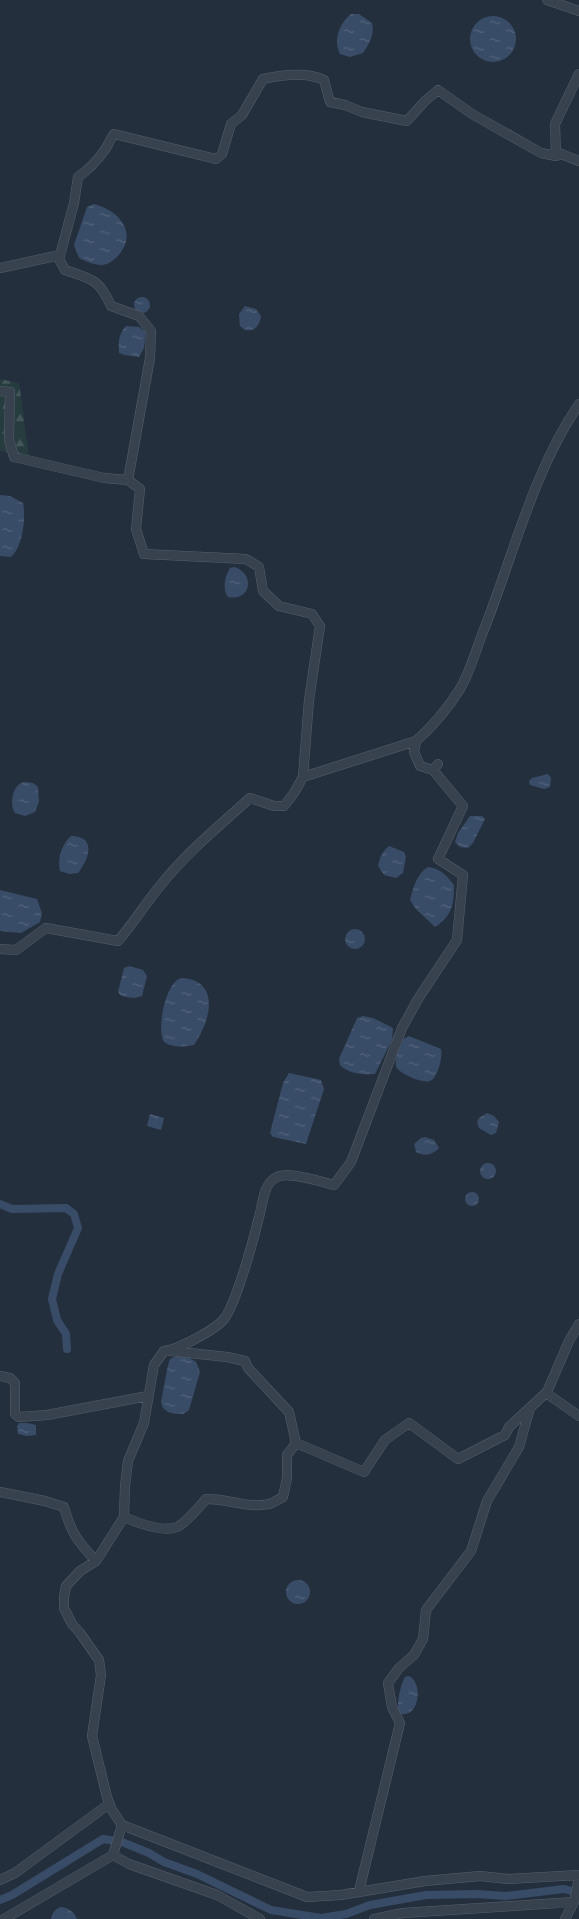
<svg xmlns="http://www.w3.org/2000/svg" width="579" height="1919" viewBox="0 0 579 1919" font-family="'DejaVu Sans',sans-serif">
<defs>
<pattern id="forest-firs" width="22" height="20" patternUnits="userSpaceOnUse" patternTransform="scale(1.25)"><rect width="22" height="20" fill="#263c3f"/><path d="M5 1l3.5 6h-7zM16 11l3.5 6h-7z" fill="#435659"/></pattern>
<pattern id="water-ripples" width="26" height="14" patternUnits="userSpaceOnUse" patternTransform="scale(1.25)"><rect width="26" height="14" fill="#394c67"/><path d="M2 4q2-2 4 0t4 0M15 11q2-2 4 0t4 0" fill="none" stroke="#53647b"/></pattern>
</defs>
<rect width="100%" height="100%" fill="#242f3e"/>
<!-- forest -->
<path fill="url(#forest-firs)" d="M0,379L19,383L29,457L0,451Z"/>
<!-- water -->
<path fill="url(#water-ripples)" d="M351,14H359L372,23C375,34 369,44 363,53L350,57L340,54C333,40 339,24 351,14Z
M470 39a23 23 0 1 1 46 0a23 23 0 1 1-46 0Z
M94,204C118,210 139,232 118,256C114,260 108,265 101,265C94,265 85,261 79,258L74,245L87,207Z
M134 305a8 8 0 1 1 16 0a8 8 0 1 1-16 0Z
M245,306L256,309L261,316C260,325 255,332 245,330L240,326L239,314Z
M126,326L139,327L146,332L144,348L139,357L124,355L119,353C118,343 119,333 126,326Z
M0,495L10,496L23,503C26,517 23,547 11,557L0,556Z
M235,567C256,575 250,602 228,597C222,589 225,576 230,568Z
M548,774L551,778L550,787L544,789L530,785L529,781L532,778Z
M24,782L33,783L38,787L39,802L35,812L25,816L15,813C9,804 12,785 24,782Z
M470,816H482L485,819L473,843L468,848L460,847L455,842L458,833Z
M71,836C97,836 89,859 78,873L70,874L60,871C57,859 62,844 71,836Z
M389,846L404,852L406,857L403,873L396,878L384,875L378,866C380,857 382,852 389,846Z
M428,867C440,868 447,876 454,885C454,904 452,916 435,927L416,909L410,900C413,888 417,873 428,867Z
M0,890L37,899L42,913L40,922L21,933L0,931Z
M345 939a10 10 0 1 1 20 0a10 10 0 1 1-20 0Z
M129,966L143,970L147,976L142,996C134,999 128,998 120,995L118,992L124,968Z
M181,978C222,980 210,1022 194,1045C184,1047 173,1048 164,1042C156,1028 166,982 181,978Z
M363,1016L373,1018L393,1028L392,1040L375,1074C363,1075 349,1074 340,1065L339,1059L357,1018Z
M409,1036L441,1049C443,1056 438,1078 430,1081C424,1084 397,1073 396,1066C394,1058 401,1046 403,1039Z
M289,1073L321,1080L324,1089L306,1144L273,1137L270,1133L283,1083Z
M487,1113L494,1116L499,1122L496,1133L491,1135L479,1128L477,1122L479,1118Z
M150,1114L164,1118L161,1130L147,1126Z
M425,1137L434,1140L439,1148C432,1155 425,1157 416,1152L414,1144L421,1138Z
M480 1171a8 8 0 1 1 16 0a8 8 0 1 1-16 0Z
M465 1199a7 7 0 1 1 14 0a7 7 0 1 1-14 0Z
M179,1355H185L196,1362L200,1372L189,1410L183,1414H176L168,1412L163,1408L161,1402L168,1365L170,1359Z
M19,1423H27L36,1425V1435L27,1436L18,1434L17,1426Z
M286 1592a12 12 0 1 1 24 0a12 12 0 1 1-24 0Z
M409,1676C425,1684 418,1722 398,1713C397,1702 400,1686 405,1677Z
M61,1907C69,1908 74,1912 77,1919H51C52,1913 55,1909 61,1907Z"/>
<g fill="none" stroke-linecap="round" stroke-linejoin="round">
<!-- canal -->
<path stroke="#394c67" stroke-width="8" d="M0,1204L12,1209L66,1208L74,1214L78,1228L58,1274L52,1299L57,1320L66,1334L67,1349
M0,1900L12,1895L103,1839L122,1842L149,1853L164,1862L197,1874L271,1910L321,1918L346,1914L370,1905L426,1895L477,1894L506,1896L564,1889L579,1893"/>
<!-- minor casing -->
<g stroke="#565f6c" stroke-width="10">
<path id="minor" d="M547,0L579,11
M556,156L555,124L579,74
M0,268L60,255
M0,391L10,392L9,440L14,457L104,478L128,480L150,358L151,331L139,316L111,306C99,279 92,279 65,270L59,259L74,203L78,177C88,170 97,161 104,151C108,146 110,139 114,134L216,159L222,154L231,124L242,115L263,79C281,75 306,71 324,80L330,102L345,105L362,112L407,121L425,101L438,90L472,114L541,153L556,156L561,154L579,161
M128,480L140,489L136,529L144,554L246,559L259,567L263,591L279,606L312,614L320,626L309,700L303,777
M416,741L414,752L420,766L433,770L438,764
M0,949L16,950L46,928L118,941C133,924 145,904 160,886C186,853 219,826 250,798L274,806H284L294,793L303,777L416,741C433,726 448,708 460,689C470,672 476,650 483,632C513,557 533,471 579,404
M171,1351L227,1357L245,1361L248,1368L289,1412L296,1443
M0,1376L10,1378L15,1383V1414L19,1417L47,1415L148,1396
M546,1393L579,1416
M0,1492L45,1501L64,1507C71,1533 78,1542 96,1561
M124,1517C138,1523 163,1533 177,1527C186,1523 199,1507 206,1499C226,1498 249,1509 269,1504C274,1503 279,1499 283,1497L287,1478V1455L296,1443L364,1472L385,1440L409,1423L458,1459L505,1435L509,1427L547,1392L569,1341L579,1324
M122,1825L112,1810L107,1797L92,1736L101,1675L99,1660L80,1633L72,1624L64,1608V1597L66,1586L80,1571L96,1561L124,1517L125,1486L128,1461L144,1423L154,1365L164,1351C177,1350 215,1330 224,1319C236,1304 254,1238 259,1217C263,1204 263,1183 277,1177C289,1171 321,1182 334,1185L351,1162L402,1028L418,999L457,940L463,875L438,859L463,806L433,770
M113,1855L129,1864L217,1895L260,1919
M0,1880L15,1873L109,1804
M359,1891L400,1723L392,1707L388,1683L399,1668L414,1655L423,1639L426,1610L471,1551L487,1501L519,1447L530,1408
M4,1919L113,1855L122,1825L307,1897L341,1895L425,1881L480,1876L508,1879L579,1875
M374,1919L403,1913L574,1902
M565,1919L574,1902L579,1878"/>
</g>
<!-- minor -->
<use href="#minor" stroke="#38414e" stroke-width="9"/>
</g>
</svg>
